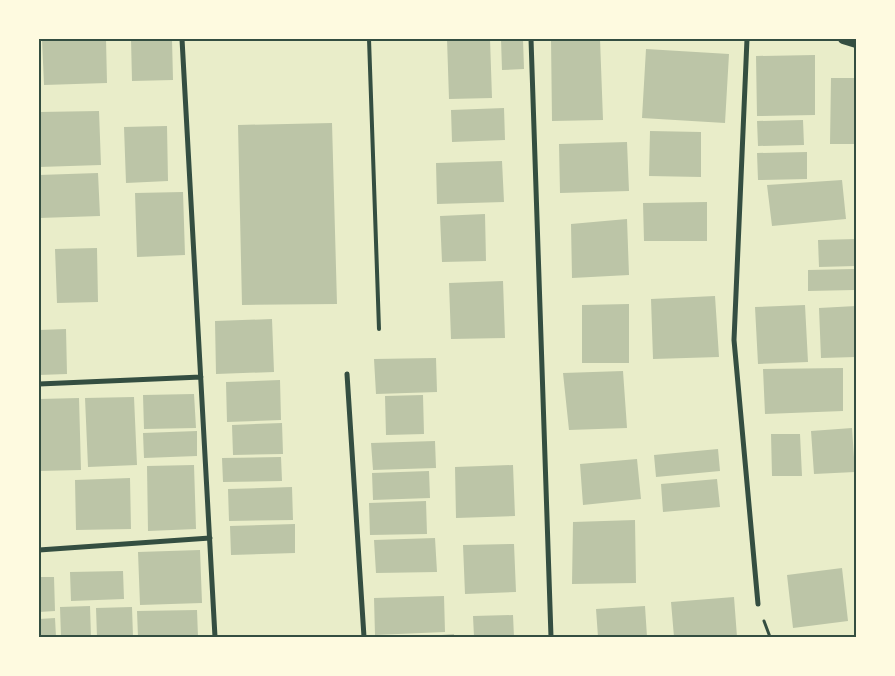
<svg xmlns="http://www.w3.org/2000/svg" width="895" height="676" viewBox="0 0 895 676" font-family="'Crimson Pro',serif">
<rect width="100%" height="100%" fill="#e9edc9"/>
<!-- building -->
<path fill="#bcc5a7" d="M42,39H106L107,83L44,85Z
M131,39H172L173,80L132,81Z
M447,39H490L492,98L449,99Z
M501,39H523L524,69L502,70Z
M551,39H600L603,120L552,121Z
M646,49L729,54L725,123L642,118Z
M815,55V115L757,116L756,56Z
M831,78H856V144H830Z
M504,108L505,140L452,142L451,110Z
M99,111L101,165L39,167V112Z
M803,120L804,145L758,146L757,121Z
M332,123L337,304L242,305L238,125Z
M167,126L168,181L126,183L124,127Z
M650,131L701,132V177L649,176Z
M627,142L629,191L560,193L559,144Z
M807,152V179L758,180L757,153Z
M502,161L504,202L437,204L436,163Z
M98,173L100,216L39,218V175Z
M842,180L846,219L772,226L767,185Z
M183,192L185,255L137,257L135,193Z
M707,202V241H644L643,203Z
M485,214L486,261L442,262L440,216Z
M627,219L629,275L572,278L571,224Z
M856,239V266L819,267L818,240Z
M97,248L98,302L57,303L55,249Z
M854,269V290L808,291V270Z
M503,281L505,338L451,339L449,283Z
M715,296L719,357L653,359L651,299Z
M629,304V363H582V305Z
M805,305L808,362L758,364L755,307Z
M856,306V357L821,358L819,308Z
M272,319L274,372L216,374L215,321Z
M66,329L67,374L39,375V330Z
M436,358L437,392L376,394L374,359Z
M843,368V411L765,414L763,369Z
M623,371L627,428L569,430L563,373Z
M280,380L281,420L227,422L226,382Z
M194,394L196,428L144,429L143,395Z
M423,395L424,434L386,435L385,396Z
M134,397L137,465L88,467L85,398Z
M79,398L81,470L39,471V399Z
M282,423L283,454L233,455L232,425Z
M852,428L855,472L814,474L811,431Z
M197,431V456L144,458L143,433Z
M771,434H800L802,476H772Z
M435,441L436,468L373,470L371,443Z
M718,449L720,471L656,477L654,455Z
M281,457L282,481L223,482L222,458Z
M637,459L641,499L583,505L580,464Z
M194,465L196,529L148,531L147,466Z
M513,465L515,516L456,518L455,467Z
M429,471L430,498L373,500L372,473Z
M130,478L131,529L76,530L75,480Z
M717,479L720,507L663,512L661,484Z
M292,487L293,520L229,521L228,489Z
M426,501L427,534L370,535L369,503Z
M635,520L636,583L572,584L573,522Z
M295,524V553L231,555L230,526Z
M435,538L437,572L376,573L374,540Z
M514,544L516,592L465,594L463,545Z
M200,550L202,603L140,605L138,552Z
M842,568L848,621L793,628L787,575Z
M123,571L124,599L71,601L70,572Z
M39,577H54L55,611L39,612Z
M444,596L445,632L375,635L374,598Z
M734,597L737,637H674L671,602Z
M90,606L91,637H61L60,607Z
M645,606L647,637H598L596,609Z
M132,607L133,637H97L96,608Z
M197,610L198,637H138L137,611Z
M513,615L514,637H474L473,616Z
M55,618L56,637H39V619Z
M454,634V637H430L429,636Z"/>
<g fill="none" stroke-linecap="round" stroke-linejoin="round">
<!-- path -->
<path stroke="#344e41" stroke-width="3" d="M764,621L770,637"/>
<!-- service -->
<path stroke="#344e41" stroke-width="4" d="M369,39L379,329"/>
<!-- minor -->
<path stroke="#344e41" stroke-width="5" d="M182,39L215,637
M531,39L551,637
M747,39L734,340L758,604
M347,374L364,637
M39,384L201,377
M39,550L210,538"/>
<!-- secondary -->
<path stroke="#344e41" stroke-width="10" d="M843,39L856,43"/>
</g>
<!-- border -->
<rect width="895" height="676" fill="none" stroke="#fefae0" stroke-width="80"/>
<rect x="40" y="40" width="815" height="596" fill="none" stroke="#344e41" stroke-width="2"/>
</svg>
